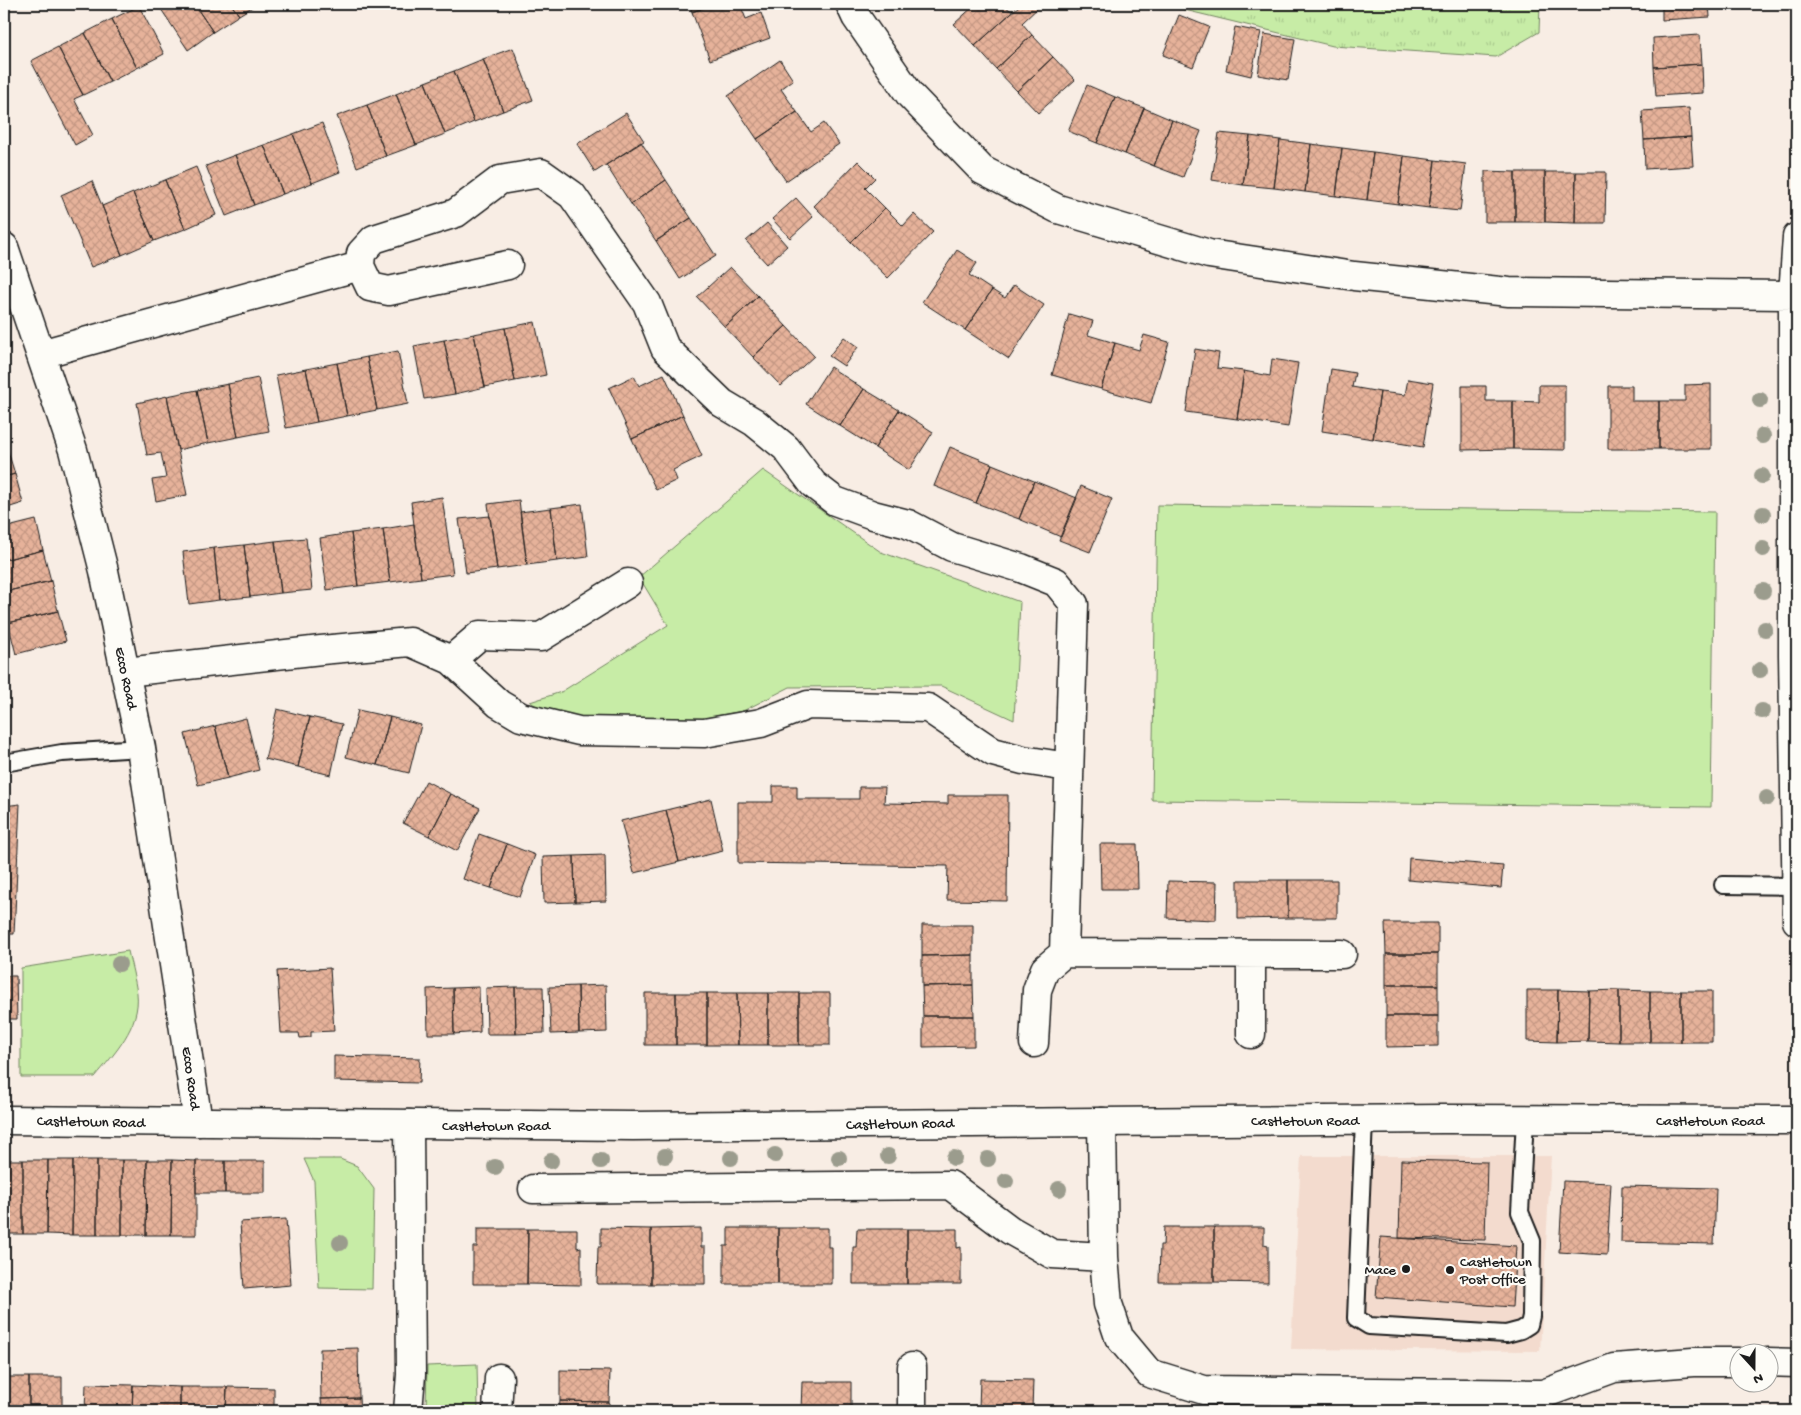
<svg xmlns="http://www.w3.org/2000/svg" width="1801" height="1415" viewBox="0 0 1801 1415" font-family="'Gochi Hand',sans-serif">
<defs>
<pattern id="park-tufts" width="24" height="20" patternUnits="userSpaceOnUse" patternTransform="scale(1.25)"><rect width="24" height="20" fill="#c7eca6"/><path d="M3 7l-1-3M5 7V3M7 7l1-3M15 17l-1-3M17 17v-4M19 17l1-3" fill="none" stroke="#aaca8e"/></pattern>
<pattern id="building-cross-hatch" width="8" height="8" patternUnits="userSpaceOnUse" patternTransform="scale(1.25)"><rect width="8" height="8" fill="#e6b29a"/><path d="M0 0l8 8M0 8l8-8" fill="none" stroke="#c59884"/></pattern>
</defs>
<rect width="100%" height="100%" fill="#f8ede4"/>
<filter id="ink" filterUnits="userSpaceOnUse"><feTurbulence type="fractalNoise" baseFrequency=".02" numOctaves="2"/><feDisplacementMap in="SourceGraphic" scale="10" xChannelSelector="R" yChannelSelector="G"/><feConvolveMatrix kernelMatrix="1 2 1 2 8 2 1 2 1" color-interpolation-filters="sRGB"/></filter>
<g filter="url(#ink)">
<!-- built -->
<path fill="#f3dbce" d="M1301,1156H1551L1540,1351L1291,1349Z"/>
<!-- grass -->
<path fill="#c7eca6" stroke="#728461" d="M763,470L881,552L1020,602L1014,720L941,686L790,687L743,711L684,722L590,720L554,716L530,702L561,692L668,625L639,577Z
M1157,505L1715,512L1711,807L1152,800Z
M128,951C131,965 135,979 137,993C141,1026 114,1054 95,1077H21V968Z
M304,1159H340L357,1166L374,1189L372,1289L319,1288L314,1181Z
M477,1364L478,1411H426L427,1366Z"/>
<!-- park -->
<path fill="url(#park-tufts)" stroke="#728461" d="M1160,4H1540L1539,32L1496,57L1333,46Z"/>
<!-- building -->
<path fill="url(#building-cross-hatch)" stroke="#1c1c1c" d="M162,4H194L213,32L188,50L159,6Z
M194,4H231L239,15L213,32Z
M231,4H257L239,15Z
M689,4H714L692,12Z
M714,4H740L746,19L761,13L770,38L710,60L692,12Z
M976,4H1003L1012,12L975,46L954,24Z
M1021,4H1042L1022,23L1032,35L996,69L975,46Z
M1662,4H1709L1710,17L1662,20Z
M139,6L164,54L137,68L112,19Z
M1179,15L1209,27L1193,67L1163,55Z
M112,19L137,68L110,82L85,33Z
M1235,27L1261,32L1251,76L1226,70Z
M85,33L110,82L83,95L58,47Z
M1264,34L1295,39L1288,80L1258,75Z
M1032,35L1053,57L1017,91L996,69Z
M1700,35L1702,64L1654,67L1653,38Z
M58,47L83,95L74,99L93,135L75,145L31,61Z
M513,48L533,100L503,111L483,59Z
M1053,57L1075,80L1038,113L1017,91Z
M483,59L503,111L474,122L454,71Z
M780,60L793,80L781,89L797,112L757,139L728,96Z
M1702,64L1703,93L1656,96L1654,67Z
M454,71L474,122L445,134L425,82Z
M425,82L445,134L416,145L396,94Z
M1087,85L1115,97L1097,143L1068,131Z
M396,94L416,145L386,156L367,105Z
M1115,97L1144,108L1125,154L1097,143Z
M367,105L386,156L357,167L337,116Z
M1144,108L1172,120L1154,166L1125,154Z
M1689,108L1691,137L1644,140L1642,111Z
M797,112L811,132L824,123L839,144L786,181L757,139Z
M626,113L644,141L595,172L577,144Z
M1172,120L1201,131L1183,177L1154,166Z
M322,123L340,172L312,183L293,134Z
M1219,133L1250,136L1243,185L1212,180Z
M293,134L312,183L283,194L264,145Z
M1250,136L1280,140L1274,188L1243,185Z
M1691,137L1693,166L1645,169L1644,140Z
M1280,140L1311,144L1305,192L1274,188Z
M641,142L666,180L631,204L606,165Z
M1311,144L1342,148L1336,196L1305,192Z
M264,145L283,194L254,205L235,155Z
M1342,148L1373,152L1367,200L1336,196Z
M1373,152L1404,156L1398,204L1367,200Z
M235,155L254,205L226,216L206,166Z
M1404,156L1435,160L1429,208L1398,204Z
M1435,160L1466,164L1460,211L1429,208Z
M858,161L875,178L865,188L885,208L851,242L814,206Z
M196,167L216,215L185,229L165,180Z
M1485,171L1515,172V222H1485Z
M1515,172H1545V222H1515Z
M1545,172H1576L1575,223L1545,222Z
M1576,172H1606L1605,223H1575Z
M165,180L185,229L154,241L133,193Z
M666,180L691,218L656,241L631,204Z
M92,181L122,255L91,267L61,195Z
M133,193L154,241L122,255L102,206Z
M796,198L813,217L790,238L772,219Z
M885,208L903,226L914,214L933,232L888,278L851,242Z
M691,218L716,256L680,279L656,241Z
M767,223L787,246L767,264L746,241Z
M957,250L977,263L969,275L992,290L965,330L922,302Z
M730,267L758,296L725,327L697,297Z
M1014,285L1044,305L1009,359L965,330L992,290L1005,298Z
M758,296L786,326L753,357L725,327Z
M1069,314L1093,321L1088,335L1115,343L1101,389L1052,375Z
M535,322L546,375L515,381L505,328Z
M786,326L814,356L781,386L753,357Z
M505,328L515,381L485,387L474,334Z
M474,334L485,387L455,394L444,340Z
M1144,335L1169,342L1151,403L1101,389L1115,343L1139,350Z
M844,337L858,347L844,366L829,356Z
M444,340L455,394L424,399L414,346Z
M1195,349L1219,353L1217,368L1244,371L1237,419L1186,412Z
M398,351L408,404L377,410L367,357Z
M367,357L377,410L347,416L337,363Z
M1272,359L1298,363L1288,427L1237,419L1244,371L1270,376Z
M337,363L347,416L317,422L306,369Z
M830,367L864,389L840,426L806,404Z
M306,369L317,422L286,428L276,375Z
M1331,369L1355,373L1352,387L1380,392L1373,439L1322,431Z
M664,374L683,415L632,439L609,388L634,376L639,386Z
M258,378L269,431L238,437L228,384Z
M1408,379L1433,383L1423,447L1373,439L1380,392L1405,395Z
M228,384L238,437L208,443L197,390Z
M1711,384V449H1659V401H1685V385Z
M1539,385H1565V450L1513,449V401L1539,402Z
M1462,386H1486V401H1513V449L1462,450Z
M1608,386H1632V401H1659V449H1608Z
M864,389L899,410L875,448L840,426Z
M197,390L208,443L178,450L167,396Z
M167,396L187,495L156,501L152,480L166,478L161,453L147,455L137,403Z
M899,410L933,432L909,470L875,448Z
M683,415L702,456L673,470L677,480L656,490L632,439Z
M4,445H6L15,474L4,477Z
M950,447L992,464L976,503L934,486Z
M992,464L1034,481L1019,519L976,503Z
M15,474L23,503L4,509V477Z
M1034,481L1077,498L1061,537L1019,519Z
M1081,486L1112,499L1090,552L1059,540Z
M442,497L453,574L421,578L411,502Z
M519,500L527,565L497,569L488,504Z
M582,504L588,557L557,561L551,508Z
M551,508L557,561L527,565L520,512Z
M490,516L497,569L466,573L459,519Z
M36,520L43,550L4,560V528Z
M414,524L421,578L390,582L383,529Z
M383,529L390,582L358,586L351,533Z
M351,533L358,586L327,590L320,538Z
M306,538L312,590L281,593L275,541Z
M275,541L281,593L250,597L244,545Z
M244,545L250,597L219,600L214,548Z
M214,548L219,600L189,604L183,552Z
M43,550L51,581L4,592V560Z
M51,581L58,611L8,623L4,606V592Z
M58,611L66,641L16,654L8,623Z
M277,709L310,717L298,767L265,759Z
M358,710L390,717L377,765L346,757Z
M310,717L342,724L331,775L298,767Z
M390,717L421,725L409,773L377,765Z
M246,718L259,770L228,778L215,726Z
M215,726L228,778L198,785L185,734Z
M426,781L451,794L429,836L403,823Z
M773,786H797V799H859V787H885L884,803L948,804V795H1008L1007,901L947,900L948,866L738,863V802H773Z
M451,794L480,808L457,851L429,836Z
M711,799L723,851L679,862L666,810Z
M20,804L14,934H4V806Z
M666,810L679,862L634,873L621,821Z
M479,834L507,844L491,888L463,879Z
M507,844L535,855L520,897L491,888Z
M1100,844H1137L1138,889H1101Z
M605,855L606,901L575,902L574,856Z
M574,856L575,902L544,903L543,857Z
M1409,858L1503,866L1501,888L1408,880Z
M1238,880H1288V918L1238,919Z
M1288,880H1337V918H1288Z
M1168,881L1217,882L1216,920L1167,918Z
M1385,923H1438V954H1386Z
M922,925H973V955L922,956Z
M1386,954H1438V985H1386Z
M973,955V985L922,986V956Z
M330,968L334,1031L311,1032V1037L300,1038L299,1033H281L277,971Z
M4,976H16L17,1019H4Z
M606,985L607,1032L579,1033L578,986Z
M973,985L974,1016H923L922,986Z
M1386,985H1438V1016H1386Z
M578,986L579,1033L551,1034L549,987Z
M479,987L480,1032L454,1034L453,988Z
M515,987H543L544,1033L516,1034Z
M515,987L516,1034H487L486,988Z
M453,988L454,1034H428L427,989Z
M1527,990H1558L1557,1042L1527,1041Z
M1558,990L1589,991L1588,1041L1557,1042Z
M1619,990V1042L1588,1041L1589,991Z
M1619,990L1650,991V1042H1619Z
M1650,991H1681V1042H1650Z
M1681,991H1712V1042H1681Z
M645,993H676V1045H645Z
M676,993H707V1045H676Z
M707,993H737L738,1045H707Z
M737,993H768V1045H738Z
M768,993H799V1045H768Z
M799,993H830V1045H799Z
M923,1016H974V1046L923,1047Z
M1386,1016H1438V1046L1386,1047Z
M334,1056L420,1058L419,1083L334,1081Z
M4,1160H23V1234H4Z
M23,1160H48L47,1234H23Z
M48,1160H73L72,1235L47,1234Z
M73,1160H97V1235H72Z
M97,1160H122V1235H97Z
M122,1160H147L146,1235H122Z
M147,1160H172L171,1235H146Z
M172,1160L196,1161V1235H171Z
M1401,1160L1487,1162L1485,1240L1399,1238Z
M196,1161H225V1193H196Z
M225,1161H265V1193H225Z
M1563,1181L1611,1183L1607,1255L1559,1252Z
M1622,1186L1716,1188L1714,1244L1621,1242Z
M286,1219L291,1285L244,1289L240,1222Z
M1164,1227H1214V1282H1159L1160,1245H1163Z
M1214,1227H1264V1245L1268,1246V1283L1214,1282Z
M601,1228L651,1229V1284H597L598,1247H601Z
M701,1228V1247H705V1284H651V1229Z
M728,1228H778V1284H724V1246H728Z
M778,1228H828V1247H832V1284H778Z
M477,1229H528L527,1284H473V1247H477Z
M528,1229H577V1248L581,1247V1285L527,1284Z
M857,1229H907V1284H853V1247H856Z
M907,1229H957V1248L961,1247V1284H907Z
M1381,1237L1516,1246L1512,1307L1376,1297Z
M358,1348L359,1398L321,1399L320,1349Z
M560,1370L610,1371L609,1402L560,1401Z
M4,1377H29V1411H4Z
M29,1377H62V1411H29Z
M980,1379L1033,1380L1032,1410L979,1409Z
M802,1382H851V1411H801Z
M86,1384L133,1385L132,1411H85Z
M133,1385L180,1387V1411H132Z
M180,1387H227L226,1411H180Z
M227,1387L274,1388V1411H226Z
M359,1398L360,1411H322L321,1399Z
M560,1401L609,1402V1411H559Z
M979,1409L1032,1410V1411H979Z"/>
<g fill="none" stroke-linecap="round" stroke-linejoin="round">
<!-- service casing -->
<g stroke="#1c1c1c" stroke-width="20">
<path id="service" d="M4,763L62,753L141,748
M1723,885L1797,886
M1364,1120L1356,1318L1369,1326L1506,1334L1521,1330L1529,1325L1531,1316L1532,1241L1520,1212L1525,1119"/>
</g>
<!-- minor casing -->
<g stroke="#1c1c1c" stroke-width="31">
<path id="minor" d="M850,4L856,17L910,95L982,170L1058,209L1209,254L1354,276L1509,292L1793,295
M1797,237L1793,295V655L1797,921
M508,265L389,291L370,287L360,266L361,253L374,239L456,213L500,180L541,173L572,195L647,303L665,348L722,403L754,422L786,448L813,484L835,501L873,515L908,524L952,547L1021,568L1056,582L1074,604L1064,953L1342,954
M41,354L360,266
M451,660L480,635L541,637L628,583
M126,672L321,650L410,642L451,660L499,704L521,717L579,731L704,733L761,723L808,705L928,708L993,752L1023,760L1068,767
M1251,954V1034
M1034,1043L1037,990L1045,969L1064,953
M1102,1122L1104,1257L1108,1304L1119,1337L1149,1373L1204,1390L1543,1394L1614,1368L1693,1362H1738
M533,1189L950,1185L1010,1230L1052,1254L1104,1257
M1768,1362L1797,1363
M912,1367V1411
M408,1411L411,1375L409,1124
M497,1411L499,1378"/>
</g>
<!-- tertiary casing -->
<g stroke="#1c1c1c" stroke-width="31">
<path id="tertiary" d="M4,247L73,450L104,571L141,748L198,1122"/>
</g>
<!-- secondary casing -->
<g stroke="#1c1c1c" stroke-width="31">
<path id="secondary" d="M4,1120L633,1126L1443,1119L1797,1120"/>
</g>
<!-- service -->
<use href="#service" stroke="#fdfcf7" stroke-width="16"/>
<!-- minor -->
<use href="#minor" stroke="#fdfcf7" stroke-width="28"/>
<!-- tertiary -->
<use href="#tertiary" stroke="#fdfcf7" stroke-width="28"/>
<!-- secondary -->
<use href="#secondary" stroke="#fdfcf7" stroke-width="28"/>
</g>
<!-- trees -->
<g fill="#9b9c8d">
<circle cx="1760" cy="400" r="8"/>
<circle cx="1763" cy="436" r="8"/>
<circle cx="1762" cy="476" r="8"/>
<circle cx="1763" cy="514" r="8"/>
<circle cx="1763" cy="549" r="8"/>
<circle cx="1763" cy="591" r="8"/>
<circle cx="1765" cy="629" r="8"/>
<circle cx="1760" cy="670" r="8"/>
<circle cx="1762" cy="711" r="8"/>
<circle cx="1767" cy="798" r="8"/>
<circle cx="119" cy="964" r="8"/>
<circle cx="775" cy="1155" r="8"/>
<circle cx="665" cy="1156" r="8"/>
<circle cx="888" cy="1156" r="8"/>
<circle cx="731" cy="1158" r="8"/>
<circle cx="839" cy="1158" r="8"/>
<circle cx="954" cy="1158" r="8"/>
<circle cx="988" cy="1159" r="8"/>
<circle cx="551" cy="1161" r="8"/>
<circle cx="601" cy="1161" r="8"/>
<circle cx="495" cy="1167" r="8"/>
<circle cx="1006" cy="1181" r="8"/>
<circle cx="1059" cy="1189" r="8"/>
<circle cx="340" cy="1243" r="8"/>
</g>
</g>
<!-- markers -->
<g fill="#1c1c1c" stroke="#fdfcf7" stroke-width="2">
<circle cx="1406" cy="1269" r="5"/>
<circle cx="1450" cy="1270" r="5"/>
</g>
<g text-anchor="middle" stroke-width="4.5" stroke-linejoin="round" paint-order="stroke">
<!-- street labels -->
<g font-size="15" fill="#1c1c1c" stroke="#fdfcf7">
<text transform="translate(127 678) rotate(78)" y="5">Ecco Road</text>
<text transform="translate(192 1078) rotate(82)" y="5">Ecco Road</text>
<text x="1305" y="1125">Castletown Road</text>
<text x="1710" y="1125">Castletown Road</text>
<text transform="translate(91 1121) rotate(1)" y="5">Castletown Road</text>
<text transform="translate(900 1123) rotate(-1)" y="5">Castletown Road</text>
<text x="496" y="1130">Castletown Road</text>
</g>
<!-- poi labels -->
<g font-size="15" fill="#1c1c1c" stroke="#fdfcf7" text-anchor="start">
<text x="1460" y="1266">Castletown<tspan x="1460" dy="17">Post Office</tspan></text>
<text x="1396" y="1274" text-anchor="end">Mace</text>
</g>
</g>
<!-- margin -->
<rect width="1801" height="1415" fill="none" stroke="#fdfcf7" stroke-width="20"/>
<rect x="10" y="10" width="1781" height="1395" fill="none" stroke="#1c1c1c" stroke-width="2" filter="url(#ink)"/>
<!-- north arrow -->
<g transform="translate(1754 1368) rotate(159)"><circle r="24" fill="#fdfcf7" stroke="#a3a29f"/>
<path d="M0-4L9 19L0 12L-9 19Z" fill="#1c1c1c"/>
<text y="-8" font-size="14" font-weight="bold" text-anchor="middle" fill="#1c1c1c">N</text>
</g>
</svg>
